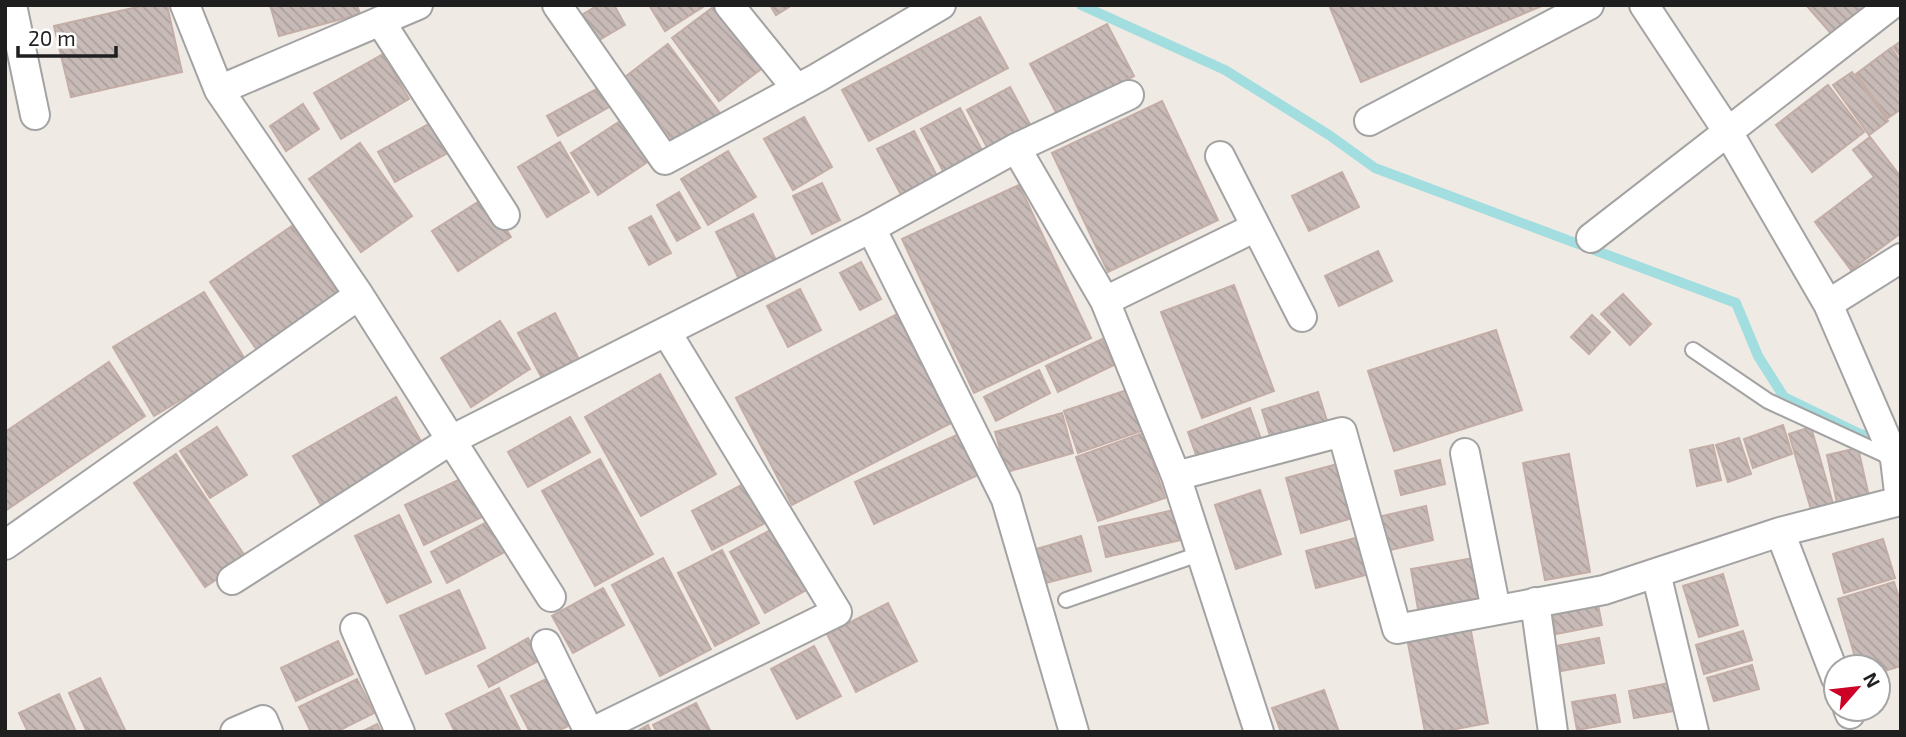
<svg xmlns="http://www.w3.org/2000/svg" width="1906" height="737" viewBox="0 0 1906 737" font-family="'Exo 2',sans-serif">
<defs>
<pattern id="building-back-hatch" width="6" height="6" patternUnits="userSpaceOnUse" patternTransform="scale(1.75)"><rect width="6" height="6" fill="#c8bbb7"/><path d="M-1 5l2 2M0 0l6 6M5-1l2 2" fill="none" stroke="#aba09d"/></pattern>
</defs>
<rect width="100%" height="100%" fill="#f0eae4"/>
<g fill="none" stroke-linecap="round" stroke-linejoin="round">
<!-- stream -->
<path stroke="#a2dee0" stroke-width="10" d="M1081,5L1225,70L1329,135L1375,168L1736,303L1758,356L1784,397L1860,434L1883,439"/>
</g>
<!-- building -->
<path fill="url(#building-back-hatch)" stroke="#c3ada6" stroke-width="2" d="M146,5H167L182,72L71,97L54,26Z
M270,5H357L360,14L279,36Z
M598,5H614L625,25L596,42L580,16Z
M649,5H706L665,31Z
M716,5L765,66L719,101L672,38Z
M770,5H792L776,15Z
M1329,5H1544L1361,82Z
M1806,5H1873L1835,38Z
M980,17L1008,68L869,141L842,90Z
M1107,24L1134,76L1058,116L1030,64Z
M1901,41V57L1893,47Z
M668,44L722,116L679,149L625,77Z
M1891,48L1901,62V109L1888,118L1856,74Z
M383,54L409,99L341,139L314,93Z
M1852,72L1888,121L1869,135L1833,85Z
M1828,85L1864,132L1812,172L1776,125Z
M600,87L611,106L558,136L547,116Z
M1010,87L1032,128L989,151L967,110Z
M1162,101L1218,220L1108,272L1052,153Z
M303,104L319,129L286,151L270,126Z
M960,108L984,154L945,175L921,129Z
M804,117L832,167L793,190L764,139Z
M625,118L652,159L598,195L571,153Z
M434,121L451,151L395,182L378,152Z
M914,131L937,176L901,195L877,149Z
M1870,137L1901,177V233L1851,270L1815,222L1874,177L1853,150Z
M560,142L589,192L547,217L518,167Z
M360,143L412,216L361,252L309,179Z
M728,151L756,197L708,225L681,179Z
M1342,172L1359,207L1309,231L1292,196Z
M822,183L840,220L812,234L793,196Z
M1019,185L1091,338L974,393L902,239Z
M679,192L700,228L677,241L657,205Z
M486,197L511,237L458,271L432,231Z
M753,214L777,262L740,281L716,232Z
M651,216L671,253L649,265L629,228Z
M292,226L341,297L259,353L210,282Z
M1378,251L1392,281L1339,306L1325,276Z
M861,262L881,299L860,310L840,273Z
M1234,285L1274,391L1202,418L1161,312Z
M800,289L821,330L788,347L767,306Z
M204,292L246,361L154,416L113,347Z
M1623,294L1651,324L1630,345L1601,314Z
M555,313L585,371L548,390L518,333Z
M897,314L953,422L792,505L736,398Z
M1592,315L1610,332L1589,354L1571,337Z
M500,321L530,369L471,407L441,358Z
M1496,330L1522,410L1394,451L1368,371Z
M1102,339L1114,365L1058,392L1046,366Z
M109,362L145,416L5,511V432Z
M1039,370L1050,393L996,421L984,397Z
M660,374L716,474L641,516L585,417Z
M1136,387L1150,428L1078,453L1064,411Z
M1318,392L1328,424L1272,442L1262,410Z
M396,397L423,445L321,505L293,456Z
M1250,408L1261,439L1199,463L1188,432Z
M1062,413L1073,453L1007,472L995,432Z
M570,417L590,452L528,487L508,452Z
M1783,425L1792,454L1753,468L1744,439Z
M217,427L247,475L210,498L180,451Z
M1811,427L1834,507L1812,513L1789,434Z
M961,433L980,474L874,524L855,482Z
M1143,433L1165,498L1098,521L1076,457Z
M1739,438L1751,474L1728,482L1716,445Z
M1713,445L1721,480L1697,486L1690,450Z
M1858,448L1870,501L1838,508L1827,455Z
M176,454L247,559L205,587L134,483Z
M1569,454L1590,572L1545,580L1523,463Z
M600,459L653,554L595,586L542,491Z
M1440,460L1445,484L1401,495L1395,471Z
M1341,463L1356,517L1301,533L1286,478Z
M467,476L486,515L424,545L405,505Z
M747,482L767,522L712,550L692,511Z
M1260,490L1281,554L1236,569L1215,505Z
M1426,506L1433,540L1386,551L1378,517Z
M1174,510L1181,540L1106,557L1099,527Z
M399,515L431,582L387,603L355,536Z
M496,517L512,548L447,583L431,552Z
M774,528L808,589L765,613L730,552Z
M1081,536L1091,571L1042,584L1033,550Z
M1363,536L1373,573L1316,588L1306,551Z
M1883,539L1895,578L1844,593L1833,554Z
M722,550L759,623L715,646L678,573Z
M663,558L711,649L660,676L612,585Z
M1474,558L1481,598L1418,609L1411,569Z
M1723,574L1738,625L1699,637L1683,586Z
M1894,582L1901,604V666L1878,673V667H1858L1838,599Z
M603,588L624,625L573,653L552,616Z
M459,590L485,648L426,674L400,616Z
M888,603L917,661L856,692L827,634Z
M1598,605L1602,625L1556,634L1552,613Z
M1470,626L1488,723L1440,732H1425L1407,638Z
M1743,631L1752,660L1704,674L1696,645Z
M528,638L540,660L489,687L478,666Z
M1599,638L1604,663L1561,671L1556,646Z
M338,641L353,674L296,701L281,668Z
M814,646L841,696L797,719L771,669Z
M1752,665L1759,689L1714,701L1707,678Z
M100,678L126,732H87L69,693Z
M357,679L374,713L336,732H311L299,707Z
M546,679L570,725L556,732H530L511,696Z
M1669,683L1674,711L1634,718L1629,691Z
M499,688L521,732H455L446,714Z
M1324,690L1339,732H1281L1272,708Z
M59,694L76,732H28L19,713Z
M1615,695L1620,722L1577,730L1572,702Z
M696,703L711,732H657L653,725Z
M377,724L381,732H361Z
M648,725L651,732H636Z"/>
<g fill="none" stroke-linecap="round" stroke-linejoin="round">
<!-- lane casing -->
<g stroke="#a3a3a3" stroke-width="18">
<path id="lane" d="M1693,350L1768,401L1894,459
M1066,600L1202,553"/>
</g>
<!-- street casing -->
<g stroke="#a3a3a3" stroke-width="32">
<path id="street" d="M12,5L35,115
M185,5L219,90L359,295L551,597
M557,5L665,160L817,78L941,5
M729,5L797,89
M380,21L505,215
M219,90L418,5
M1369,121L1589,5
M1016,148L1105,301L1176,476
M1220,156L1302,317
M1591,238L1891,5
M1105,301L1256,227
M1828,304L1901,258
M1465,453L1496,610
M1780,532L1836,678
M5,545L359,295
M1656,573L1694,732
M232,580L451,440L871,228
M1535,602L1553,732
M355,628L400,732
M546,644L589,732
M1848,709L1850,714
M235,732L263,720L268,732
M592,732L837,612L667,333
M1074,732L1006,499L871,228L1016,148L1129,95
M1259,732L1176,476L1342,432L1397,629L1604,590L1780,532L1900,501L1895,459L1828,304L1728,132L1644,5"/>
</g>
<!-- lane -->
<use href="#lane" stroke="#fff" stroke-width="14"/>
<!-- street -->
<use href="#street" stroke="#fff" stroke-width="28"/>
</g>
<!-- border -->
<rect width="1906" height="737" fill="none" stroke="#1f1f1f" stroke-width="14"/>
<!-- north arrow -->
<g transform="translate(1857 688) rotate(62)"><circle r="33" fill="#ffffff" stroke="#a5a5a5" stroke-width="2"/>
<path d="M0-5L12 26L0 18L-12 26Z" fill="#cd0025"/>
<text y="-10" font-size="19" font-weight="bold" text-anchor="middle" fill="#1f1f1f">N</text>
</g>
<!-- scale -->
<path d="M18 46v10h98v-10" fill="none" stroke="#1f1f1f" stroke-width="3.5"/>
<text x="28" y="46" font-size="21" fill="#1f1f1f" stroke="#ffffff" stroke-width="5" paint-order="stroke">20 m</text>
</svg>
